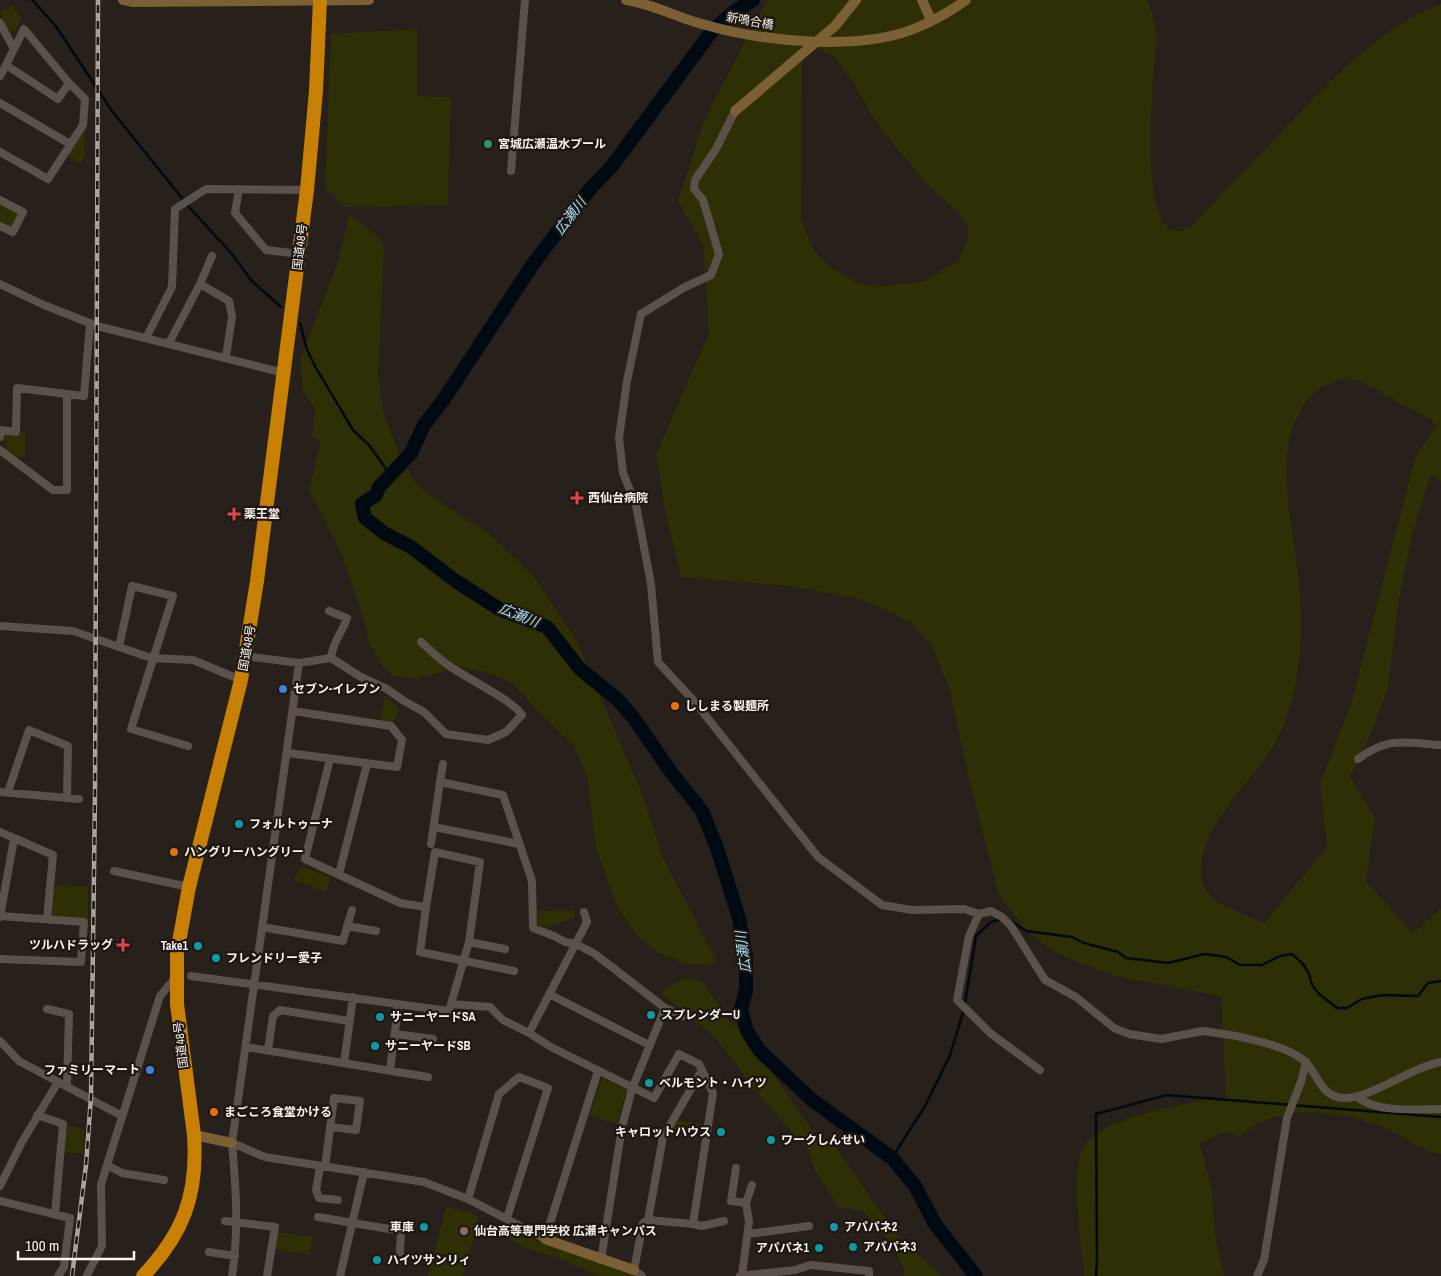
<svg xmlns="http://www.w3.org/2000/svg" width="1441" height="1276" viewBox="0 0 1441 1276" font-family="'Archivo Narrow','Noto Sans JP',sans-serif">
<rect width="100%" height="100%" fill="#28201a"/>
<!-- green -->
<path fill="#2e2f04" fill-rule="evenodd" d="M767,0H1148C1153,15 1157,29 1156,45C1155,69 1132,261 1190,227C1219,197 1248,167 1277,137C1321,90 1379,26 1441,4V481L1431,474L1413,531L1399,599L1388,688L1372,731L1350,776L1375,819L1366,881L1413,934L1441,908V1154C1417,1150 1410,1139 1390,1130C1344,1110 1281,1100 1241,1136L1224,1131L1200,1144L1212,1189L1215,1235L1224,1276H1084C1081,1241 1072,1188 1080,1155C1090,1116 1192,1103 1226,1097L1221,996L1110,975L1055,952L1028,932L999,896L968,774L950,691L932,646L910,621L860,599L790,586L681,577L666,515L656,455L709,333L703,245L678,201L704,120ZM811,45L834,56L855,85L872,116L898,150L929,186L957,211L968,226V238L958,261L923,282L882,286L859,284L828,266L813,249L801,219L802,68L805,50ZM1343,378L1358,380L1433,421L1436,427L1416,455L1351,704L1320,784L1327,847L1264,923C1245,914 1205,904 1202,880C1194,828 1252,784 1275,743C1290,716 1297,685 1300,653C1304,615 1299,575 1293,537C1287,493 1278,448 1302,408C1306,402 1310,395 1316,391C1323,385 1335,382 1343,378Z
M12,6L22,18L14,32L8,31L0,12Z
M417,29V96L451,97L448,205L344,207L325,188L331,34Z
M84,129L85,155L80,164L67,155Z
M0,204L20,213L13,228L0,222Z
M349,215L380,237L384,248L378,378L384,415L401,458L414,480L428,494L489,534L533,575L576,639L644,799L663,858L717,961L709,966L683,963L657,952L636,934L617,907L596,848L587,777L574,746L537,711L512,682L486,672L457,667L417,679L391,675L380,663L369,643L364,619L340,550L309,491L320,443L312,436L315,409L303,391L300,359L337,265Z
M20,432H25V457H16L6,448L4,438L7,435L18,437Z
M385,695L400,710L392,724L380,721Z
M300,866L331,877L326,892L294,880Z
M54,885L88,886V919L52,917L50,914Z
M574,910V918L548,927L538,925L537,911Z
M690,978L703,982L730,1022L744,1032L819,1140L836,1148L900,1239L943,1276H904C906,1259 876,1222 861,1211C856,1208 844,1208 838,1207L815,1171L808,1150L762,1098L713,1035L660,993L678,981Z
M602,1078L627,1089L617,1124L589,1116Z
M676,1120L701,1124L699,1140L668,1135Z
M67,1125L84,1129L83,1154L65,1152Z
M446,1207L466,1211L479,1218L463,1276H428Z
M500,1224L507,1225L536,1241L637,1276H599L558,1258L525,1248L496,1231Z
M278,1232L313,1237L310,1255L275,1249Z"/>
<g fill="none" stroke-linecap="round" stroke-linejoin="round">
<!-- stream -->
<path stroke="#000a12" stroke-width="2.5" d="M32,0L55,25L112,111L190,208L232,254L251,280L281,307
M300,323L307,350L316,368L353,430L369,445L391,476
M1009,920L1026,931L1072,937L1084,943L1118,952L1126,958L1168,963L1205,954L1226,957L1240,965H1262L1280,956L1292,954L1303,964L1309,974L1312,985L1319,994L1337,1008H1347L1362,999L1382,995L1418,996L1428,983L1441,981
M892,1158L925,1106L950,1055L964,1009L976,936L991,922L1001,919
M1096,1276L1097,1260L1096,1114L1167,1095L1441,1117"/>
<!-- river -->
<path stroke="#000a12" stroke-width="14" d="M753,0L734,12L712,31L612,166L590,189L533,264L444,399L424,425L411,453L379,487L376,495L362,504L365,518L384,533L411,547L457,582L501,610L547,627L580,669L617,699L633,717L671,772L702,811L717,848L739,918L746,958V990L741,1009L747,1031L760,1051L812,1100L892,1158L915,1186L935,1224L976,1276"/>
<!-- street -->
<path stroke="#5a514a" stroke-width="8" d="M0,23L14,49
M6,65L24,29L69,83
M0,76L6,65L58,99L69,83L85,99L83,125L48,179L0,152
M0,103L70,144
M735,111L716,149L695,180L694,189L703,200L719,254L711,275L685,287L641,314L627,381L619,438L623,473L636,505L651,584L658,662L694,701L818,857L882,905L912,910L964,909L979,914L991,911L1002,917L1011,926L1045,980L1076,997L1114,1028L1129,1034L1161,1039L1203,1031L1210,1032C1235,1035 1282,1044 1302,1059C1319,1072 1319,1098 1345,1098C1374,1097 1409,1068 1441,1062
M511,171L525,0
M239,189L235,213L266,250L299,254
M0,200L23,212L13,232L0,226
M0,284L44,305L97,326L284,373
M200,284L212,256
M146,338L172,287L175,209L206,189L307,190
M169,343L200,284L229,301L232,317L226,357
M0,437L1,430L16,432L17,388L67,394
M0,450L53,490H67V394L84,396L90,323
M329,611L347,618C342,634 333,640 331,658
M0,626L73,631L151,658L193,660L241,680
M119,647L132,586L173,596L131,729L188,746
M245,656L299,663L331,658L361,677L387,689L404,701L424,712L446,734L488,740L506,732L522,715C514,701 464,677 448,665C438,658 430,650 421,642
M288,753L397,767L402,740L391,726L293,711
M1358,759C1389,736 1405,743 1441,745
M440,782L443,764
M0,792L79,799
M8,792L29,730L68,746L67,798
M434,827L519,844
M0,832L53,855L47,919
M431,844L440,782L503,795L532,881L533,928L554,936L565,942L576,944L595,954L665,1008L632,1089L622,1127L601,1260
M114,871L189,887
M339,874L367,764
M426,907L420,952L514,971
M584,912L587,922L529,1033L551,1047L654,1098L679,1054L699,1064L713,1093L693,1224L648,1220L643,1223L634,1270L642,1276
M979,914L969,936L957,1000L990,1033L1040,1070
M0,917L14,839
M347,926L376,931
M262,927L343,941L352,910
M469,942L505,949
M0,959L81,962L84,922L0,916
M191,976L449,1011L469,942L480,862L435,852L426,907L400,903L305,859L330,759
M549,994L649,1045
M451,1004L490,1007L503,1020L529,1033
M665,1008L683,1016
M47,1009L69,1014L67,1086
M395,1034L433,1039
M0,1041L19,1061L122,1116
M246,1047L428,1077
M268,1050L273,1016L280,1010L349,1021
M344,1063L353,997
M390,1070L398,1008
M1358,1097C1375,1113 1418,1109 1441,1109
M37,1115L63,1124L55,1214
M232,1143L265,1157L424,1182L468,1199L545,1239L598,1071
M107,1165L122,1173L164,1180
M320,1166L316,1190L319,1198L338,1200
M325,1167L334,1098L360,1101L356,1130L330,1127
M736,1168L731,1201L746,1203
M0,1186L22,1142L58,1082
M468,1199L499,1094L519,1077L548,1088L507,1218
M0,1201L70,1218L64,1267L58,1276
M318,1217L401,1231L400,1252
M648,1220L663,1137L702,1070
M225,1221L275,1227L267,1276
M693,1224L702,1226L724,1221
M748,1234L809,1226
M209,1252L235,1256
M87,1275L102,1246L101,1185L107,1165L160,996L176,977
M742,1275L749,1222L746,1203L752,1185
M232,1276C239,1230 236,1188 232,1143L299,663
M340,1276L364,1172
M740,1276L795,1270L810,1265L869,1271V1276
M1257,1276L1264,1260L1287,1118L1301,1082L1306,1062"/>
<!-- secondary -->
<path stroke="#7b5f35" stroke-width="10" d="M123,0L134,2L369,0
M626,0C653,4 676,17 702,24C760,41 859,52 916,28C933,21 951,11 966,0
M922,0L931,20
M735,111L835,26L856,0
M194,1135L232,1143
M545,1239L634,1270"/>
<!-- highway -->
<path stroke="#c78004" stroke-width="14" d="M143,1276C184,1233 198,1194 194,1135L177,1004V953L189,887L241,680L257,581L307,190L316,91L320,0"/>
<!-- rail casing -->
<g stroke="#a9a39e" stroke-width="4.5">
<path id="rail" d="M72,1276L86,1165L91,1097L95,795L98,0"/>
</g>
<!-- rail -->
<use href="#rail" stroke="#1e1711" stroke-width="2.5" stroke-dasharray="8" stroke-linecap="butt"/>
</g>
<!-- markers -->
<circle fill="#2e9e5b" stroke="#1e1711" stroke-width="2" cx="488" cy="144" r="5"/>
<g fill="#e0444e" stroke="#1e1711" stroke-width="2">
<path d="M574.5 490.5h5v5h5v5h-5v5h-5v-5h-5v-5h5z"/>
<path d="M231.5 506.5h5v5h5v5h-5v5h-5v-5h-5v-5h5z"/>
<path d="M120.5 937.5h5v5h5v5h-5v5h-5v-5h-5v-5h5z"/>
</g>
<g fill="#3f7fe0" stroke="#1e1711" stroke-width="2">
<circle cx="283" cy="689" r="5"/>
<circle cx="150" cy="1070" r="5"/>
</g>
<g fill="#e8710a" stroke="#1e1711" stroke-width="2">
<circle cx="675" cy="706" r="5"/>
<circle cx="174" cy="852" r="5"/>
<circle cx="214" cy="1112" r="5"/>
</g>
<g fill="#0f9aa8" stroke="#1e1711" stroke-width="2">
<circle cx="239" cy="824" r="5"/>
<circle cx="198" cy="946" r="5"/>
<circle cx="216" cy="958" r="5"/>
<circle cx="651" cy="1015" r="5"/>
<circle cx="380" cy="1017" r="5"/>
<circle cx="375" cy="1046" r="5"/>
<circle cx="649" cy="1083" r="5"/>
<circle cx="721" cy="1132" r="5"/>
<circle cx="771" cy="1140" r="5"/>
<circle cx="424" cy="1227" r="5"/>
<circle cx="834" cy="1227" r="5"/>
<circle cx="853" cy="1247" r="5"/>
<circle cx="819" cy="1248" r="5"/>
<circle cx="377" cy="1260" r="5"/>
</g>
<circle fill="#8d6e63" stroke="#1e1711" stroke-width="2" cx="464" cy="1231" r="5"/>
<g text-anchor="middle" stroke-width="4.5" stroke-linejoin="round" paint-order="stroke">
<!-- street labels -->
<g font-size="12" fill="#f9f4f0" stroke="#1e1711">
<text transform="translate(750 21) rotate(10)" y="4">新鳴合橋</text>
<text transform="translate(300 247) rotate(-83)" y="4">国道48号</text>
<text transform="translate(247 648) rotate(-80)" y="4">国道48号</text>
<text transform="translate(181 1045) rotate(-97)" y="4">国道48号</text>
</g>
<!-- poi labels -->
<g font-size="12" font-weight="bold" fill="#f9f4f0" stroke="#1e1711" text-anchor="start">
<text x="498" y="148">宮城広瀬温水プール</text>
<text x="588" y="502">西仙台病院</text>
<text x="244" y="518">薬王堂</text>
<text x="293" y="693">セブン-イレブン</text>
<text x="685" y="710">ししまる製麺所</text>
<text x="249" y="828">フォルトゥーナ</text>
<text x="184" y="856">ハングリーハングリー</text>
<text x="113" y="949" text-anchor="end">ツルハドラッグ</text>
<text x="188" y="950" text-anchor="end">Take1</text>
<text x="226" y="962">フレンドリー愛子</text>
<text x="661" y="1019">スプレンダーU</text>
<text x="390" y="1021">サニーヤードSA</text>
<text x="385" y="1050">サニーヤードSB</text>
<text x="140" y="1074" text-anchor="end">ファミリーマート</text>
<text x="659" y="1087">ベルモント・ハイツ</text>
<text x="224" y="1116">まごころ食堂かける</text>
<text x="711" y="1136" text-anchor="end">キャロットハウス</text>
<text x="781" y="1144">ワークしんせい</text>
<text x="414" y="1231" text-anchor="end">車庫</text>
<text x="844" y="1231">アパパネ2</text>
<text x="474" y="1235">仙台高等専門学校 広瀬キャンパス</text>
<text x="863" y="1251">アパパネ3</text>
<text x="809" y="1252" text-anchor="end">アパパネ1</text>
<text x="387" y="1264">ハイツサンリィ</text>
</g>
<!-- water labels -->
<g font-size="14" font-style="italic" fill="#aae0f7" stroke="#1e1711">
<text transform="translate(570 216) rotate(-53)" y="5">広瀬川</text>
<text transform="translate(519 615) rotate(22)" y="5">広瀬川</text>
<text transform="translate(743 952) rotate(-97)" y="5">広瀬川</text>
</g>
</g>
<!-- scale -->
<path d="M18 1251v8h116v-8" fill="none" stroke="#f9f4f0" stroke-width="2.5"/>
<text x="25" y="1251" font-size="15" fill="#f9f4f0" stroke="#1e1711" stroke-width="4" paint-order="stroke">100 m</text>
</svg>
